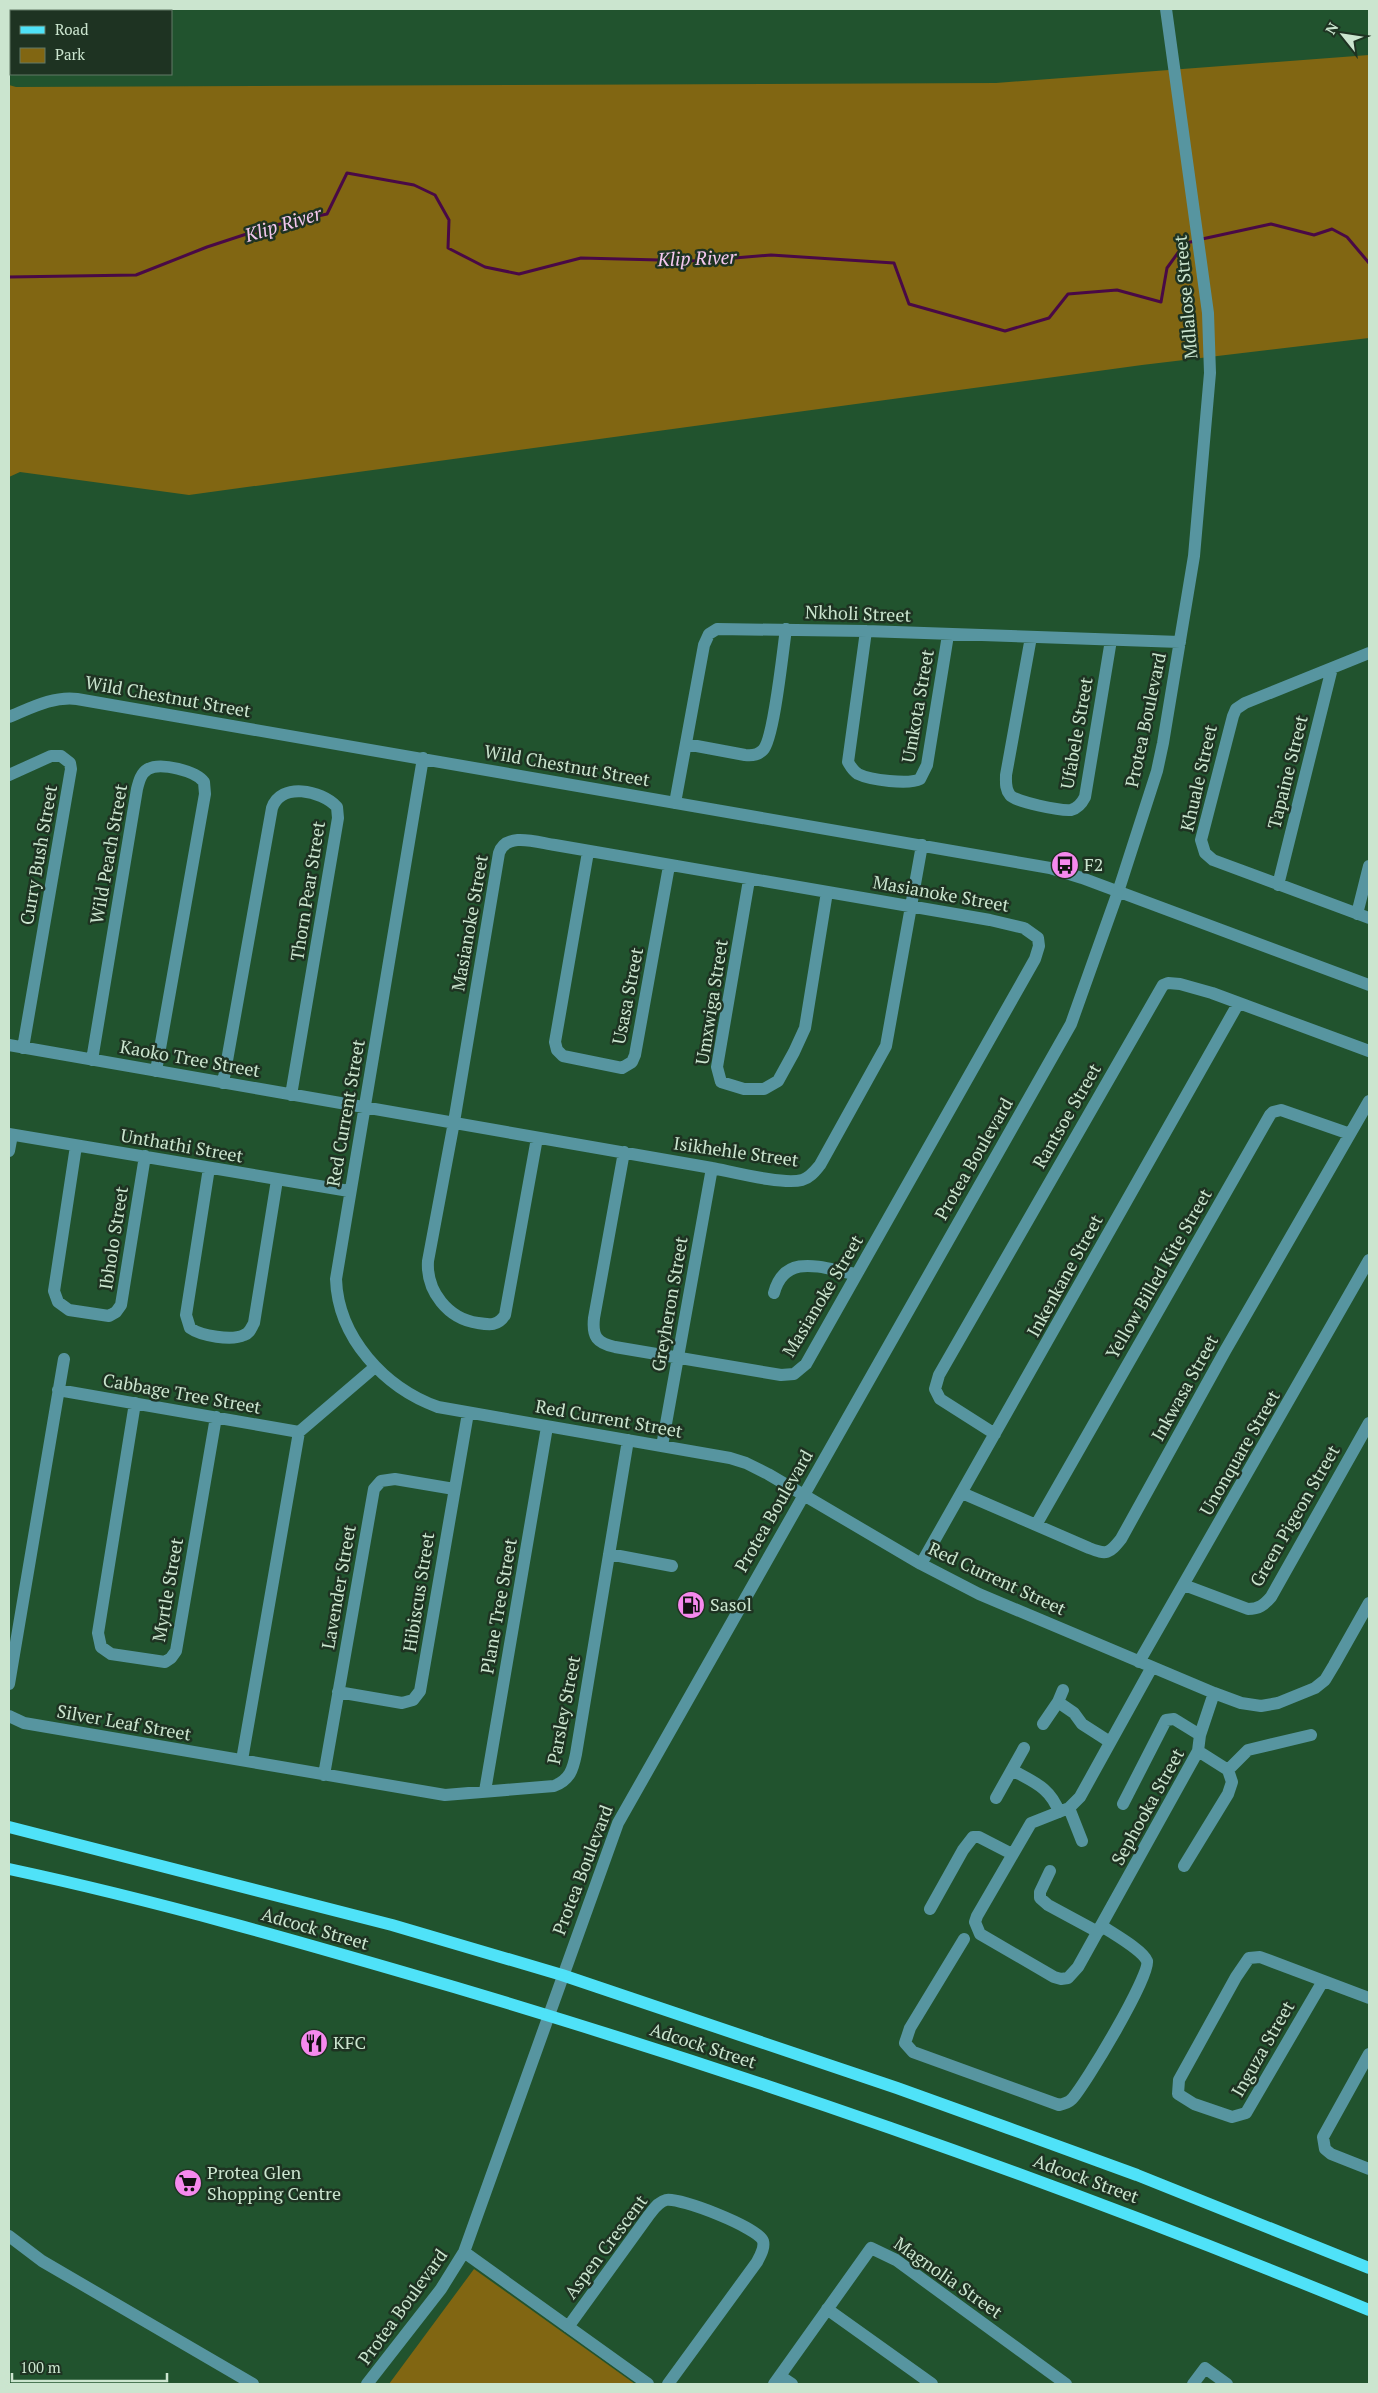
<svg xmlns="http://www.w3.org/2000/svg" width="1378" height="2393" viewBox="0 0 1378 2393" font-family="'PT Serif',serif">
<rect width="100%" height="100%" fill="#21532e"/>
<!-- green -->
<path fill="#816612" d="M1369,55V338L1142,365L189,495L20,472L9,477V85L16,87L996,83Z
M474,2269L635,2384H389Z"/>
<g fill="none" stroke-linecap="round" stroke-linejoin="round">
<!-- stream -->
<path stroke="#490946" stroke-width="3" d="M1202,239L1271,224L1314,235L1332,229L1347,237L1369,263
M9,277L136,275L207,247L271,226L327,214L347,173L414,185L435,195L449,220L448,248L485,267L519,274L581,258L699,261L771,255L894,263L909,304L1005,331L1049,318L1068,294L1117,290L1161,302L1167,268L1185,243L1196,241"/>
<!-- minor -->
<path stroke="#5795a0" stroke-width="12" d="M866,631L848,762C851,767 853,771 858,774C870,780 909,785 920,779L927,765L948,635
M1031,637L1006,775C1006,782 1005,789 1010,795C1015,802 1061,811 1071,810C1078,808 1082,803 1085,797L1111,640
M1369,653L1245,703L1236,709L1233,716L1201,840L1205,853L1213,860L1369,918
M9,717C31,708 53,696 77,699L1050,868L1082,878L1369,985
M686,744L745,755C752,756 758,755 763,750C774,739 783,649 786,629
M423,758L336,1279C338,1338 385,1388 438,1407L730,1458L746,1463L768,1474L921,1564L979,1594L1214,1693L1241,1703L1261,1706L1278,1703L1315,1688L1325,1680L1334,1665L1369,1603
M9,775L51,756H61L70,763L71,769L23,1048
M675,803L704,645L709,634L717,629L866,631L1180,642
M588,852L555,1042L557,1050L563,1056L622,1068L632,1062L635,1055L669,866
M749,880L717,1067L721,1082L744,1089H764L778,1081L794,1052L805,1028L827,892
M1278,885L1332,668
M1357,914L1369,866
M9,1045L712,1168C733,1172 783,1185 802,1180C810,1178 815,1171 820,1165L886,1046L922,845
M92,1060L137,789C139,781 141,773 148,769C161,762 196,771 204,782L205,794L156,1071
M223,1083L272,808C281,782 321,790 337,807L338,818L291,1095
M9,1134L349,1191
M537,1138L505,1315C498,1326 490,1325 478,1323C448,1319 426,1291 428,1261L454,1122L499,853C506,831 539,843 555,845L990,920L1024,928L1038,938L1039,946L1035,959L806,1364L794,1374L781,1375L615,1347C597,1343 592,1337 594,1318L624,1152
M76,1146L54,1291L58,1302L69,1310L109,1316L116,1312L121,1305L145,1156
M9,1151L12,1135
M209,1168L186,1315L190,1328C201,1336 232,1341 244,1335C250,1333 251,1328 254,1323L277,1180
M774,1293C785,1251 824,1269 856,1274
M58,1390L299,1432
M135,1403L98,1633L101,1647L111,1654L165,1662L171,1658L176,1651L216,1417
M995,1434L940,1399L935,1389L939,1375L1163,985L1168,983L1180,984L1212,993L1369,1051
M662,1446L712,1168
M962,1493L1089,1548C1107,1555 1109,1554 1121,1539L1225,1351L1369,1101
M1036,1525L1270,1115L1273,1112L1281,1110L1350,1134
M609,1554L672,1566
M921,1564L1238,1004
M1184,1585L1248,1609C1259,1609 1264,1605 1271,1597L1369,1423
M1139,1662L1369,1260
M1152,1667L1080,1797L1069,1808L1031,1823L977,1916L975,1922L980,1934L1054,1977L1061,1979L1068,1978L1078,1967L1198,1751L1200,1735L1214,1693
M9,1684L64,1359
M338,1692L402,1703L413,1700L420,1691L468,1413
M1058,1702L1074,1713L1082,1724L1110,1742
M9,1716L24,1723L445,1795L554,1786C570,1780 573,1769 576,1754L628,1440
M1043,1724L1058,1702L1063,1690
M242,1760L299,1432L375,1367
M1012,1770C1033,1782 1050,1787 1059,1812
M1228,1770L1248,1750L1311,1735
M324,1775L374,1489L381,1481L395,1479L454,1489
M485,1791L547,1427
M996,1798L1024,1748
M1123,1804L1166,1720L1174,1719L1200,1735
M1069,1808L1082,1841
M1184,1866L1228,1794L1232,1782L1228,1770L1198,1751
M1050,1871L1040,1892V1898L1048,1905L1098,1932
M930,1909L963,1850L973,1837H979L1012,1854
M964,1939L910,2028L905,2043L913,2052L1059,2105C1064,2104 1068,2103 1072,2099C1085,2085 1151,1975 1147,1961C1143,1950 1112,1933 1102,1926
M1323,1981L1246,2113L1232,2117L1194,2104L1178,2094L1179,2080L1236,1977L1249,1958L1260,1957L1369,1998
M1369,2054L1323,2137L1325,2149L1331,2154L1369,2169
M9,2236L42,2261L253,2384
M464,2252L648,2384
M827,2309L932,2384
M568,2327L649,2215C654,2209 658,2202 666,2200C680,2197 759,2228 763,2241C765,2248 760,2256 757,2262L668,2384
M780,2376L792,2384
M367,2384L441,2289L464,2252L618,1823L1071,1024L1118,892L1157,771L1163,743L1194,556L1210,373L1208,313L1166,9
M774,2384L871,2248L896,2260L1066,2384
M1193,2384L1205,2368L1227,2384"/>
<!-- major -->
<path stroke="#4fe2f8" stroke-width="12" d="M9,1827L392,1925L562,1975L897,2088L1008,2128L1137,2175L1369,2268
M9,1869C159,1901 307,1944 454,1987C764,2079 1070,2187 1369,2310"/>
</g>
<!-- icons -->
<defs>
<g id="bus-disc" transform="scale(1.4375)"><circle r="9.5" fill="#f689ee" stroke="#1e3322"/><path d="M-5-6H5V4H4V6H2V4H-2V6H-4V4H-5ZM-3.5-4V0h7V-4ZM-3.5 1.2v1.5H-2V1.2ZM2 1.2v1.5H3.5V1.2Z" fill="#111"/></g>
<g id="fuel-disc" transform="scale(1.4375)"><circle r="9.5" fill="#f689ee" stroke="#1e3322"/><path d="M-5.5-6h7V0h2V4h1.3V-2.5L3-4.5l.8-.8L6-3V5H2.5V1h-1V6h-7ZM-4.2-4.7v3.2H.2V-4.7Z" fill="#111"/></g>
<g id="restaurant-disc" transform="scale(1.4375)"><circle r="9.5" fill="#f689ee" stroke="#1e3322"/><path d="M-5-6h1v4h1v-4h1v4h1v-4h1v5L-1.5 .5V6h-2V.5L-5-1ZM5-6V6H3V1.5H1.5Q1.5-4 5-6Z" fill="#111"/></g>
<g id="supermarket-disc" transform="scale(1.4375)"><circle r="9.5" fill="#f689ee" stroke="#1e3322"/><path d="M-6-5.5h2.5l.6 2H6L4.5 2H-2.5L-4.4-4H-6ZM-1.5 3.2a1.3 1.3 0 1 0 .1 0ZM3 3.2a1.3 1.3 0 1 0 .1 0Z" fill="#111"/></g>
</defs>
<g fill-rule="evenodd">
<use href="#bus-disc" x="1065" y="865"/>
<use href="#fuel-disc" x="691" y="1605"/>
<use href="#restaurant-disc" x="314" y="2043"/>
<use href="#supermarket-disc" x="188" y="2183"/>
</g>
<g text-anchor="middle" stroke-width="5" stroke-linejoin="round" paint-order="stroke">
<!-- street labels -->
<g font-size="18" fill="#cbe5cf" stroke="#1e3322">
<text transform="translate(1186 297) rotate(-95)" y="6">Mdlalose Street</text>
<text transform="translate(858 614) rotate(2)" y="6">Nkholi Street</text>
<text transform="translate(168 697) rotate(10)" y="6">Wild Chestnut Street</text>
<text transform="translate(918 706) rotate(-80)" y="6">Umkota Street</text>
<text transform="translate(1146 720) rotate(-78)" y="6">Protea Boulevard</text>
<text transform="translate(1077 733) rotate(-80)" y="6">Ufabele Street</text>
<text transform="translate(567 766) rotate(10)" y="6">Wild Chestnut Street</text>
<text transform="translate(1288 772) rotate(-76)" y="6">Tapaine Street</text>
<text transform="translate(1199 778) rotate(-77)" y="6">Khuale Street</text>
<text transform="translate(109 854) rotate(-80)" y="6">Wild Peach Street</text>
<text transform="translate(39 855) rotate(-80)" y="6">Curry Bush Street</text>
<text transform="translate(308 891) rotate(-81)" y="6">Thorn Pear Street</text>
<text transform="translate(941 894) rotate(10)" y="6">Masianoke Street</text>
<text transform="translate(470 923) rotate(-80)" y="6">Masianoke Street</text>
<text transform="translate(628 996) rotate(-79)" y="6">Usasa Street</text>
<text transform="translate(712 1002) rotate(-81)" y="6">Umxwiga Street</text>
<text transform="translate(190 1059) rotate(10)" y="6">Kaoko Tree Street</text>
<text transform="translate(346 1113) rotate(-80)" y="6">Red Current Street</text>
<text transform="translate(1067 1116) rotate(-60)" y="6">Rantsoe Street</text>
<text transform="translate(182 1146) rotate(10)" y="6">Unthathi Street</text>
<text transform="translate(736 1152) rotate(8)" y="6">Isikhehle Street</text>
<text transform="translate(974 1159) rotate(-60)" y="6">Protea Boulevard</text>
<text transform="translate(114 1238) rotate(-81)" y="6">Ibholo Street</text>
<text transform="translate(1159 1274) rotate(-60)" y="6">Yellow Billed Kite Street</text>
<text transform="translate(1065 1276) rotate(-61)" y="6">Inkenkane Street</text>
<text transform="translate(823 1296) rotate(-59)" y="6">Masianoke Street</text>
<text transform="translate(670 1304) rotate(-80)" y="6">Greyheron Street</text>
<text transform="translate(1185 1388) rotate(-61)" y="6">Inkwasa Street</text>
<text transform="translate(182 1394) rotate(10)" y="6">Cabbage Tree Street</text>
<text transform="translate(609 1419) rotate(10)" y="6">Red Current Street</text>
<text transform="translate(1240 1453) rotate(-60)" y="6">Unonquare Street</text>
<text transform="translate(774 1511) rotate(-60)" y="6">Protea Boulevard</text>
<text transform="translate(1295 1516) rotate(-60)" y="6">Green Pigeon Street</text>
<text transform="translate(997 1579) rotate(25)" y="6">Red Current Street</text>
<text transform="translate(339 1587) rotate(-80)" y="6">Lavender Street</text>
<text transform="translate(168 1590) rotate(-80)" y="6">Myrtle Street</text>
<text transform="translate(419 1592) rotate(-81)" y="6">Hibiscus Street</text>
<text transform="translate(499 1606) rotate(-80)" y="6">Plane Tree Street</text>
<text transform="translate(564 1710) rotate(-79)" y="6">Parsley Street</text>
<text transform="translate(124 1723) rotate(10)" y="6">Silver Leaf Street</text>
<text transform="translate(1148 1807) rotate(-61)" y="6">Sephooka Street</text>
<text transform="translate(583 1870) rotate(-69)" y="6">Protea Boulevard</text>
<text transform="translate(315 1929) rotate(16)" y="6">Adcock Street</text>
<text transform="translate(703 2046) rotate(18)" y="6">Adcock Street</text>
<text transform="translate(1263 2049) rotate(-60)" y="6">Inguza Street</text>
<text transform="translate(1086 2179) rotate(20)" y="6">Adcock Street</text>
<text transform="translate(606 2247) rotate(-53)" y="6">Aspen Crescent</text>
<text transform="translate(948 2278) rotate(35)" y="6">Magnolia Street</text>
<text transform="translate(403 2307) rotate(-54)" y="6">Protea Boulevard</text>
</g>
<!-- poi labels -->
<g font-size="18" fill="#cbe5cf" stroke="#1e3322" text-anchor="start">
<text x="1084" y="871">F2</text>
<text x="710" y="1611">Sasol</text>
<text x="333" y="2049">KFC</text>
<text x="207" y="2179">Protea Glen<tspan x="207" dy="21">Shopping Centre</tspan></text>
</g>
<!-- water labels -->
<g font-size="19" font-style="italic" fill="#f4c8ef" stroke="#1e3322">
<text transform="translate(283 224) rotate(-17)" y="7">Klip River</text>
<text transform="translate(697 258) rotate(-2)" y="7">Klip River</text>
</g>
</g>
<!-- border -->
<rect width="1378" height="2393" fill="none" stroke="#cbe5cf" stroke-width="20"/>
<!-- legend -->
<rect x="10" y="10" width="162" height="65" fill="#1e3322" stroke="#637a67"/>
<rect x="20" y="26" width="25" height="8" fill="#4fe2f8" stroke="#637a67"/>
<text x="55" y="35" font-size="15" fill="#cbe5cf">Road</text>
<rect x="20" y="48" width="25" height="15" fill="#816612" stroke="#637a67"/>
<text x="55" y="60" font-size="15" fill="#cbe5cf">Park</text>
<!-- north arrow -->
<g transform="translate(1343 35) rotate(300)" stroke="#1e3322" stroke-width="4" paint-order="stroke">
<path d="M0-4L9 19L0 12L-9 19Z" fill="#cbe5cf"/>
<text y="-8" font-size="14" font-weight="bold" text-anchor="middle" fill="#cbe5cf">N</text>
</g>
<!-- scale -->
<path d="M12 2373v8h155v-8" fill="none" stroke="#cbe5cf" stroke-width="2.5"/>
<text x="20" y="2373" font-size="15" fill="#cbe5cf" stroke="#1e3322" stroke-width="4" paint-order="stroke">100 m</text>
</svg>
